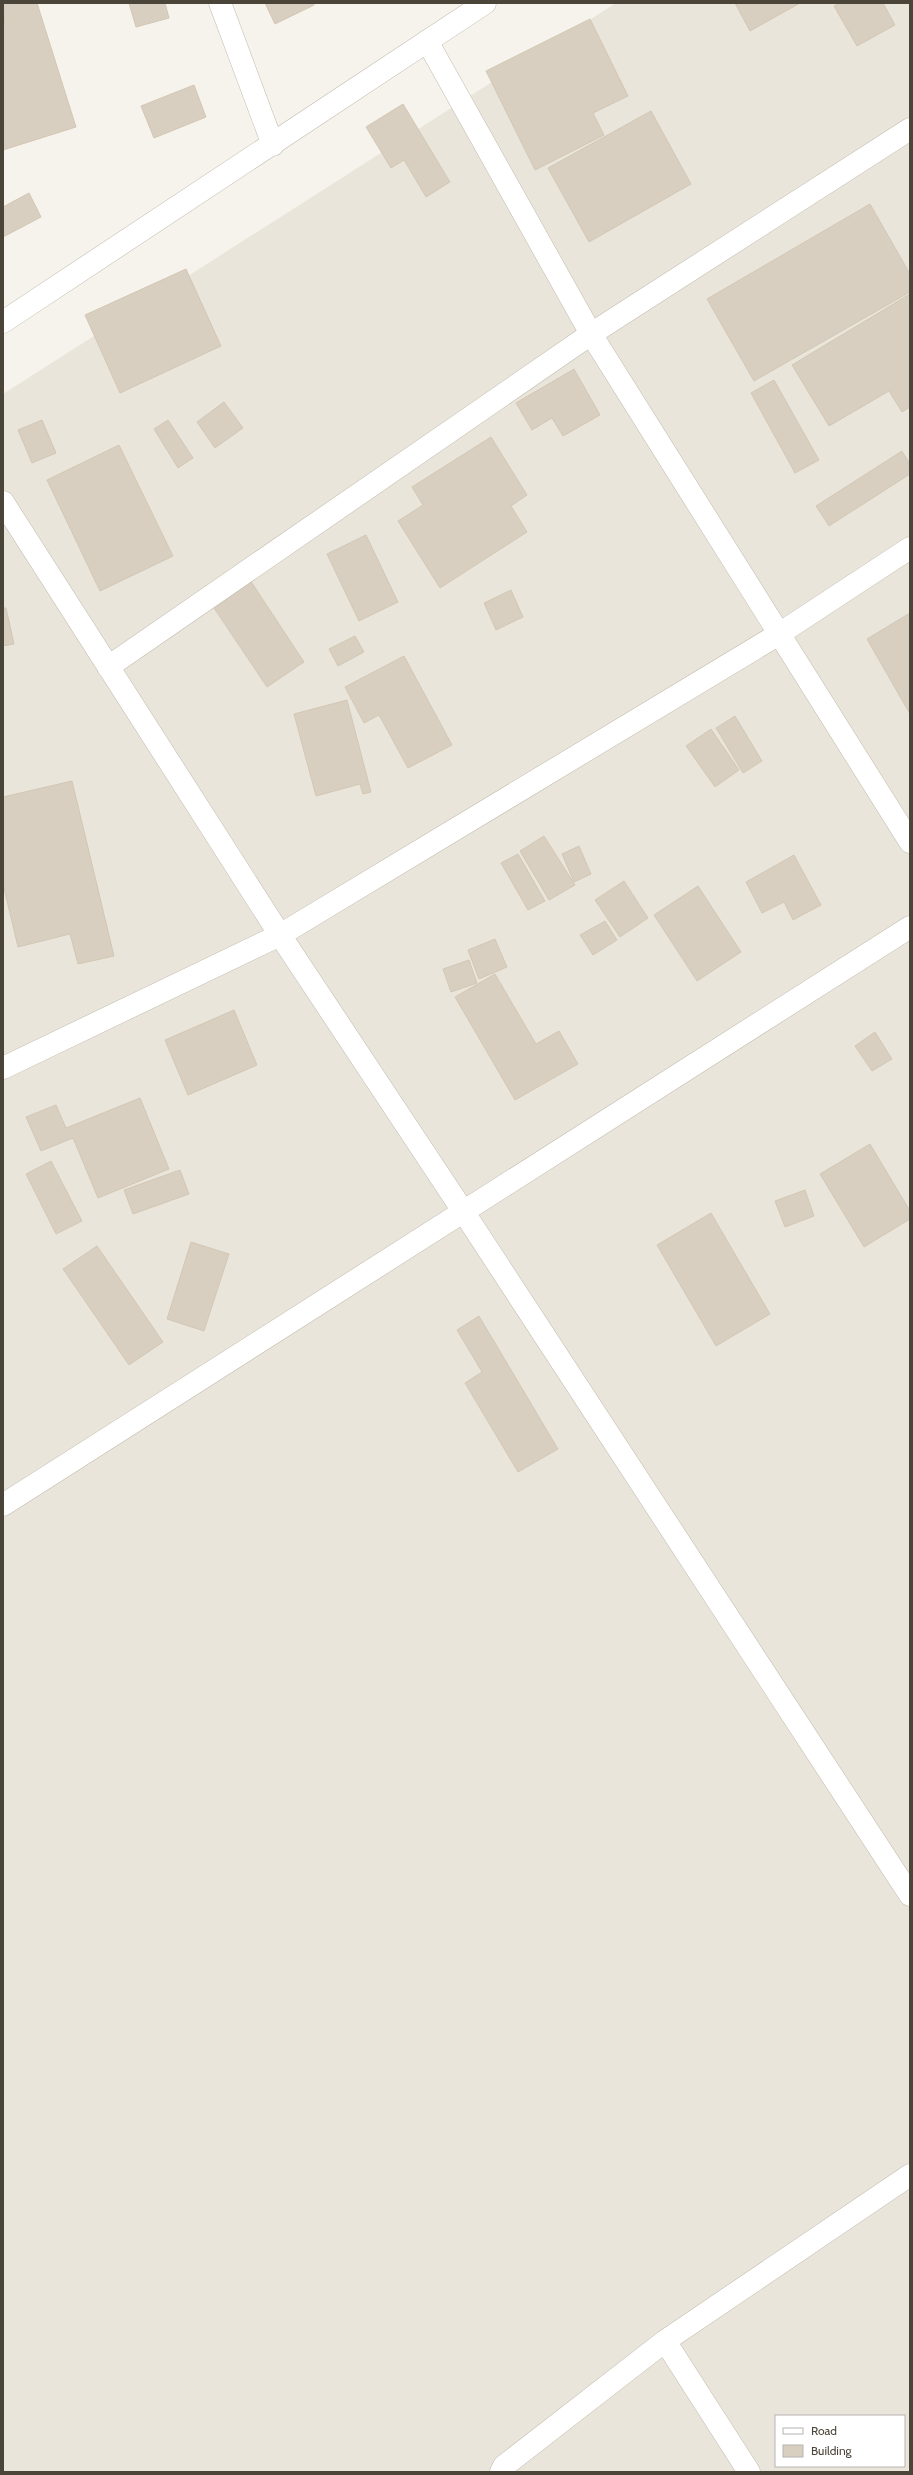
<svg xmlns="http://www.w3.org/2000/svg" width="913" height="2475" viewBox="0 0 913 2475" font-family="Cabin,sans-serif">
<rect width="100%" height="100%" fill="#f6f3ec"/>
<!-- residential -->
<path fill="#eae5da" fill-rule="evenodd" d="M616,3H910V2472H3V394ZM776,2416H904V2466H776Z"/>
<!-- building -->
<path fill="#d8cfc1" stroke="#d3c7b4" d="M3,3H37L76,127L3,150V29H5Z
M129,3H165L169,18L136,27Z
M265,3H314V5L275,24Z
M735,3H800L750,31Z
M840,3H883L895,25L857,46L834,6Z
M590,19L628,96L593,113L604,135L535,170L486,71Z
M194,85L206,117L154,138L141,106Z
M403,104L450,182L426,197L404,160L391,168L366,127Z
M651,111L691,184L589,242L548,168Z
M29,193L41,217L3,237V207Z
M870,204L910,274V292L754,381L707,299Z
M186,269L221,346L120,393L85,315Z
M910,294V407L902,412L889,391L829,426L792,365Z
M574,369L600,415L563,436L552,418L532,430L516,403Z
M774,380L819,460L795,473L751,393Z
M224,402L243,428L215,448L197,422Z
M42,420L56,453L32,463L18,430Z
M168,420L193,458L178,468L154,429Z
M491,437L527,495L511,506L527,532L440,588L398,521L423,505L412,487Z
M119,445L173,556L100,591L47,480Z
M902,451L910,464V474L829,526L816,506Z
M366,535L398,602L359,621L327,554Z
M250,580L304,662L267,687L212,605Z
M511,590L523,617L496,630L484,603Z
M3,608H6L14,644L3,646Z
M910,613V714L867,639Z
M355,636L364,652L338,666L329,649Z
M404,656L452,745L408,768L379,715L364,723L345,687Z
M347,700L371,792L363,794L360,784L316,796L294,714Z
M735,716L762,761L743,773L716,728Z
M711,729L739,770L715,787L686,746Z
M72,781L114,956L78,964L70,934L18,947L3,884V797Z
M544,836L575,885L549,900L520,851Z
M579,846L591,874L574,882L562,854Z
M518,854L545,901L528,910L501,863Z
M794,855L821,905L793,920L784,902L762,913L746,882Z
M624,881L648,918L620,937L595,900Z
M698,886L741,952L697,981L654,915Z
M605,921L617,940L593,955L580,935Z
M495,939L507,967L479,979L468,950Z
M469,960L477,983L451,992L443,969Z
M495,974L536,1044L559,1031L578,1064L515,1100L455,997Z
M234,1010L257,1065L188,1095L165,1040Z
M875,1032L892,1059L872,1071L855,1046Z
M140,1098L169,1169L98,1198L73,1138L41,1151L26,1117L56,1105L66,1128Z
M870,1144L910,1211V1219L864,1247L820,1174Z
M51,1161L82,1221L56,1234L26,1174Z
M180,1170L189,1194L133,1214L124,1190Z
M805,1190L814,1216L785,1227L775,1201Z
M711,1213L770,1314L716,1346L657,1245Z
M191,1242L229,1254L204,1331L167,1319Z
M97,1246L163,1342L129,1365L63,1269Z
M479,1316L558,1449L518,1472L465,1383L482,1372L457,1330Z"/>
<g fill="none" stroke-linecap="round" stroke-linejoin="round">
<!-- minor casing -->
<g stroke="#c2bbae" stroke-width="23">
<path id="minor" d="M220,3L273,145
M427,41L591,334L910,842
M3,322L485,3
M3,502L280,935L463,1211L910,1895
M108,667L591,334L910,129
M3,1068L280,935L779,634L910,548
M3,1505L910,927
M665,2341L749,2472
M501,2472L504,2466L665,2341L910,2175"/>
</g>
<!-- minor -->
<use href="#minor" stroke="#fff" stroke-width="22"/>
</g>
<!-- border -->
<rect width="913" height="2475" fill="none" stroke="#4b4439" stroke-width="8"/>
<!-- legend -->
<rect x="775" y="2415" width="130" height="52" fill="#ffffff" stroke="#b7b4b0"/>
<rect x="783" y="2428" width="20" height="6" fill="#ffffff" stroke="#b7b4b0"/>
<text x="811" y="2435" font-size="12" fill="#4b4439">Road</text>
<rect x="783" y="2445" width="20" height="12" fill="#d8cfc1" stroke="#b7b4b0"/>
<text x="811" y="2455" font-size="12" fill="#4b4439">Building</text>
</svg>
